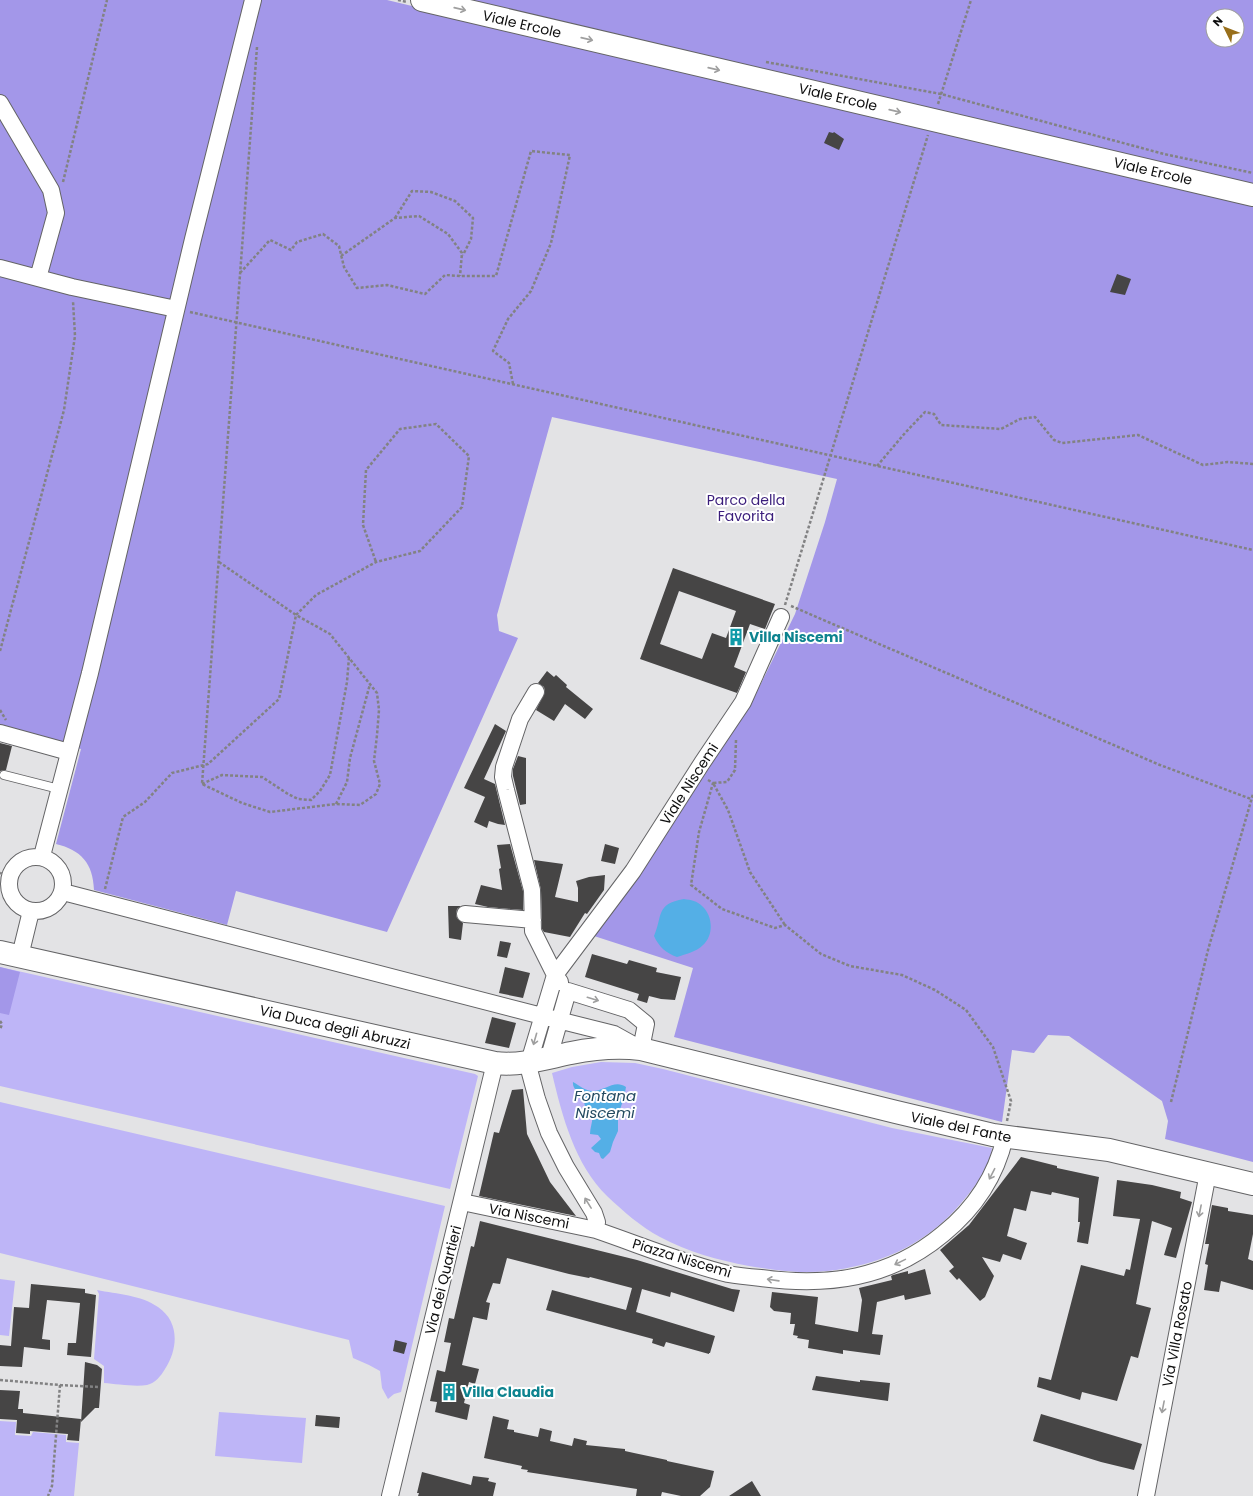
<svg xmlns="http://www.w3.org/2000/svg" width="1253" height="1496" viewBox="0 0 1253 1496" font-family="Poppins,sans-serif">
<rect width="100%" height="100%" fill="#e3e3e5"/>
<!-- green -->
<path fill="#beb5f7" d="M0,967L475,1074L478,1076L450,1189L0,1086Z
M601,1062L635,1063L663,1069L892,1128L992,1148C989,1171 970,1193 955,1210C922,1246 876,1266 827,1271C801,1274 774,1270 749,1266C718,1260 688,1252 660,1237C641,1227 623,1211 607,1196C575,1165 562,1116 552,1073L572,1067Z
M0,1102L445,1206L401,1392L394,1394L388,1399L382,1388L380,1371L369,1365L353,1358L349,1340L0,1253Z
M0,1279L15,1281L9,1336L0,1335Z
M97,1290C117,1294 141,1295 158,1307C180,1322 178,1349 165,1369C161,1376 155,1383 147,1385C135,1387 116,1384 104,1383V1366L94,1359L99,1294Z
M219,1412L306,1418L302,1463L215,1456Z
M0,1421L16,1422L15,1435L31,1436L33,1432L66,1435V1442L79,1443L74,1496H0Z"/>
<!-- forest -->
<path fill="#a397e9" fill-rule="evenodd" d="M0,0H387L940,133L1253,204V1162L1165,1139L1168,1121L1162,1101L1069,1036L1048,1035L1034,1053L1012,1050L1002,1122L674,1037L693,968L594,936L640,873L751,704L795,614L825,522L837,479L552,417L497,615L499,631L518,638L387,932L236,891L227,925L94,890C93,863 81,850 56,844L81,749L0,727Z
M457,0H1253V187ZM1213,16H1237V40H1213Z
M0,967L20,972L9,1015L0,1013Z"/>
<!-- water -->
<path fill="#54afe6" d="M684,899C691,900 697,901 702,906C713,916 714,935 703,945C696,952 686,954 677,957C666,953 659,947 654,936C663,916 655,904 684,899Z
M573,1082C579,1085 585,1091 593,1091C604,1091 615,1079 626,1087L624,1098L618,1115V1131L613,1142L610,1152L603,1159L601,1158L599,1153L595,1152L591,1148L601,1139L598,1135L590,1134C590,1124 598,1112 585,1106L584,1102L580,1099C580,1092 572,1089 573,1082Z"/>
<!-- building -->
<path fill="#464545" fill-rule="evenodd" d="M829,132L833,133L834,132L844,139L839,150L824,143Z
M1117,274L1131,279L1125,295L1110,292Z
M673,568L775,604L765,629L750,624L734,667L746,672L737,693L640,659ZM679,591L736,611L726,638L712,633L702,659L660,644Z
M547,671L554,677L556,675L567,685L566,687L593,709L585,719L565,704L554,721L536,710L545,692L544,687L538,683Z
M495,724L506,731L484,779L495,784L505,825L498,824L489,821L487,828L474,822L485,797L464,788Z
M0,743L12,746L6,770L0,771Z
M518,756L526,758V804L520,805L513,776V769Z
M510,844L523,891V910L488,907L475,904L481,885L502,890L499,869L501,868L497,845Z
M605,844L619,848L615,864L601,861Z
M534,860L563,864L555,897L578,902V888L576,881L589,877L605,875L604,890L587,914L585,913L570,937L544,932L542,929L541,890Z
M448,906H461L457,909L456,914L457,918L463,923L461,940L449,938Z
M500,941L511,943L507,958L497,956Z
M592,954L627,964L629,960L657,968L656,972L681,977L675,1000L661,999L649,996L647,1003L637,1000L639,994L585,977Z
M505,967L530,973L523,998L499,993Z
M492,1017L516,1023L509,1048L485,1043Z
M523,1089L527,1134L550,1182L576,1216L479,1196L494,1132L499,1133L512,1090Z
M1021,1157L1057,1166V1168L1099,1177L1088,1244L1077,1242L1080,1222H1078L1079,1198L1052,1192L1051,1195L1031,1191L1026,1211L1014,1208L1007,1236L1027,1243L1021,1260L1003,1254L1000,1262L982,1257L994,1276L985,1297L980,1301L959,1278L957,1280L949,1271L954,1267L940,1250L969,1225Z
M1117,1180L1152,1185L1181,1192L1180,1198L1192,1202L1176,1258L1164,1255L1172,1228L1152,1221L1136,1304L1151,1308L1138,1358L1131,1356L1117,1401L1082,1392L1080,1400L1037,1387L1039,1377L1051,1380L1081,1265L1124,1276L1126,1269L1130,1270L1140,1219L1113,1216Z
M1212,1205L1228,1208V1211L1253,1215V1234L1248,1259L1253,1261V1290L1221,1281L1219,1292L1204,1290L1208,1265L1205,1264L1209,1244H1205Z
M480,1221L637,1260L732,1289L740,1290L734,1312L671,1292L670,1297L642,1289L636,1312L715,1336L710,1353H709V1354L666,1342L664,1347L652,1343L653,1339L546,1310L552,1290L626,1310L632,1288L590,1277L589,1278L569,1274L507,1258L500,1284L493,1283L486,1302L490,1303L487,1320L473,1317L462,1365L479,1369L475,1384L469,1382L464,1403L470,1405L467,1420L435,1412L437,1402L430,1401L437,1370L445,1372L451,1343L444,1342L449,1318L454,1319L471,1246L474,1247Z
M925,1269L931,1294L905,1300L904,1295L877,1302L872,1334L883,1335L880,1355L843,1350V1354L808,1348L809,1340L797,1338L798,1336L793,1335L795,1324H790L791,1313L774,1311L770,1307L772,1292L818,1297L815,1324L858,1332L862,1300L859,1288L892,1280L891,1276L893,1275L908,1271V1274Z
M31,1284L85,1289V1293L96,1295L91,1357L67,1355L68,1343H76L80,1303L47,1300L42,1339L50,1340V1350L24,1347L22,1367L0,1366V1345L11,1346L14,1307L29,1308Z
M395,1340L407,1343L404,1354L393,1351Z
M85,1362L97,1365L102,1369L99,1408H95L81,1422Z
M816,1376L860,1382V1380L890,1383L888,1401L812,1390Z
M0,1390L20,1391L18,1409H23V1413L81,1419L79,1441L67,1440L68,1434L30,1431V1434L16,1433L17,1420L0,1419Z
M1041,1414L1142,1444L1134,1470L1101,1462L1033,1441Z
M316,1415L340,1417L339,1428L315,1426Z
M493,1416L509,1420L507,1429L514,1430V1432L538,1437L540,1428L552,1431L550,1441L572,1446L574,1438L587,1441L586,1445L625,1449V1451L634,1453L667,1460V1461L714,1471L710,1487L700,1496H681L662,1492L661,1496H636L637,1489L527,1472L528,1470L521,1469L522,1466L484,1458Z
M422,1472L471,1485L473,1476L489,1478L488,1481L496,1483L493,1496H418L419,1493H417Z
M752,1481L761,1496H729Z"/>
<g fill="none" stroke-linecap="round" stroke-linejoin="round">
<!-- lane casing -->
<g stroke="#646466" stroke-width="10">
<path id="lane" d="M4,775L59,789"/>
</g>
<!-- street casing -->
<g stroke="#646466" stroke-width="18">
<path id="street" d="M0,103L51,190L56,213L38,278
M0,268L72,287L176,309
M536,692L520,719L504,767L503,777L506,790L532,890L533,931L555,975L529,1062L530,1073L537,1099L549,1133L566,1167L594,1213L597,1222L596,1230C640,1245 683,1263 728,1274C739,1276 750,1277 761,1278C828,1287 889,1279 943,1234C974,1209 996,1176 1005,1137
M0,733L69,752
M42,856L90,673L193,239L253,0
M9 884a27 27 0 1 1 54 0a27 27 0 1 1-54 0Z
M63,892L542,1016L614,1034L641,1049L646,1024L629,1010L568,991L549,1057
M465,914L533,920
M20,956L31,911
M560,982L555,975L633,871L702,763L743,702L781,617
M462,1202L596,1230
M390,1496L495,1063
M1146,1496L1208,1173"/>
</g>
<!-- secondary casing -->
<g stroke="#646466" stroke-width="24">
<path id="secondary" d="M422,0L1253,195
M0,952L495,1063C521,1066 546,1058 571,1053C595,1048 617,1046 641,1049L896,1112L993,1135L1109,1150L1253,1184"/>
</g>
<!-- path -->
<path stroke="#828283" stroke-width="2.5" stroke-dasharray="3 2" stroke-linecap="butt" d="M398,0L407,2
M257,47L202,784L242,803L270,812L336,804L360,805L376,794L380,784L374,761L377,735L379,710L377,693L330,634L296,615L316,595L376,562L420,551L462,507L469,456L436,424L400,429L366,470L363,525L376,562
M766,62L941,94L1164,154L1253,173
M938,104L971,0
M63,182L107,0
M395,218L412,191L431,192L455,201L473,218L471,239L463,255
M341,256L395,218L419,216L448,234L462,253L460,276
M240,273L270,240L291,250L297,242L323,234L339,246L344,267L357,288L387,285L425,294L445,275L460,276H496L531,151L570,155L551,243L531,291L508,319L493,351L509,363L513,384
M190,312L1253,550
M877,466L905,433L925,412L934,414L941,425L1001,429L1020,419L1035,417L1054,440L1062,443L1138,435L1203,465L1228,462L1253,464
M785,605L928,135
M791,606L1160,765L1251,799
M0,651L64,410L75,336L73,301
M0,710L6,720
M736,740L735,770L727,782L713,783L728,810L750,872L785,925
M708,780L713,783L699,832L691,885L722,909L775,928L785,925L821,954L850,966L902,975L935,990L966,1010L993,1047L1011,1101L1007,1121
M202,784L222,775L262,777L288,794L298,799L311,800L320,791L330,775L347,682L349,657
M336,804L347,782L350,758L370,684
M0,873L10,876
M105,889L123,817L145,802L172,773L208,764L279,699L296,615L219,562
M0,1021L2,1024L0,1030
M1171,1102L1208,950L1253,794
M0,1380L60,1385L52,1486L48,1496
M60,1385L100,1387"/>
<!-- lane -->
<use href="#lane" stroke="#fff" stroke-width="8"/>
<!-- street -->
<use href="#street" stroke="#fff" stroke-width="16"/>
<!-- secondary -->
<use href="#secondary" stroke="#fff" stroke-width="22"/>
</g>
<!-- one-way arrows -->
<defs><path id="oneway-shaft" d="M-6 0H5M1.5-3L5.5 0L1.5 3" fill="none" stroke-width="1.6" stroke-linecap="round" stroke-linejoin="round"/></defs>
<g stroke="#9f9f9f">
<use href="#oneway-shaft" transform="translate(460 9) rotate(13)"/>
<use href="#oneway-shaft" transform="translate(587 39) rotate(13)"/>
<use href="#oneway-shaft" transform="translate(714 69) rotate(13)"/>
<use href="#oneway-shaft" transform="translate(895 111) rotate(13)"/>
<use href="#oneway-shaft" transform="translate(593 999) rotate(17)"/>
<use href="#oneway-shaft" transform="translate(535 1039) rotate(106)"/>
<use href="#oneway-shaft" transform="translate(992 1174) rotate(117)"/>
<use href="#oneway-shaft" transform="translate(588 1203) rotate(-122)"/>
<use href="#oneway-shaft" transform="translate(1200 1211) rotate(101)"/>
<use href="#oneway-shaft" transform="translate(900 1262) rotate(154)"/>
<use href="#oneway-shaft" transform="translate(773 1280) rotate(-172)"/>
<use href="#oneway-shaft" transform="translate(1163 1407) rotate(101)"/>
</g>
<!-- icons -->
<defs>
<g id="building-bare" transform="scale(1.38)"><path d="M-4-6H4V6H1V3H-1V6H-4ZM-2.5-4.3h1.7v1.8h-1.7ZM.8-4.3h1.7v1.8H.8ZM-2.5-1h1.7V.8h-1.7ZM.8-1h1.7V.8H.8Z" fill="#0f9aa8" stroke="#fff" stroke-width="2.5" paint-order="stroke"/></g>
</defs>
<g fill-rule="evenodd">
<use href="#building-bare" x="736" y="637"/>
<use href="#building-bare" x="449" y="1392"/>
</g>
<g text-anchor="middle" stroke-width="4" stroke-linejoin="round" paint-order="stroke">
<!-- street labels -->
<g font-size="14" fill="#0e0e0e" stroke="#fff">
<text transform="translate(522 24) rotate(13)" y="5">Viale Ercole</text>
<text transform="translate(838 97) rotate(13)" y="5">Viale Ercole</text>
<text transform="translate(1153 171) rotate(13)" y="5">Viale Ercole</text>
<text transform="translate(689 784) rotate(-57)" y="5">Viale Niscemi</text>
<text transform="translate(335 1027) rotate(13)" y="5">Via Duca degli Abruzzi</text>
<text transform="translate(961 1127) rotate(12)" y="5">Viale del Fante</text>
<text transform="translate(529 1216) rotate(11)" y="5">Via Niscemi</text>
<text transform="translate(682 1258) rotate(17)" y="5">Piazza Niscemi</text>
<text transform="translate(443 1280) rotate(-76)" y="5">Via dei Quartieri</text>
<text transform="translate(1177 1334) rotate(-79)" y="5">Via Villa Rosato</text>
</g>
<!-- park labels -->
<g font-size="14" fill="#3a1d7b" stroke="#fff">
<text x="746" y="505">Parco della<tspan x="746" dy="16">Favorita</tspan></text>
</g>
<!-- culture labels -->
<g font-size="14" font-weight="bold" fill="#0d838f" stroke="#fff" text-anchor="start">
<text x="749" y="642">Villa Niscemi</text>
<text x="462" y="1397">Villa Claudia</text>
</g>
<!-- water labels -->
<g font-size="15" font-style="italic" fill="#234a61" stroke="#fff">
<text x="605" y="1101">Fontana<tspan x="605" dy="17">Niscemi</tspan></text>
</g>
</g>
<!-- north arrow -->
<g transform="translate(1225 28) rotate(313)"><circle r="19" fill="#ffffff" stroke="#9f9f9f"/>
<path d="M0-3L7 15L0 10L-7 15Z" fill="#986f1b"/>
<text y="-6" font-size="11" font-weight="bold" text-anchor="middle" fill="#0e0e0e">N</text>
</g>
</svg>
